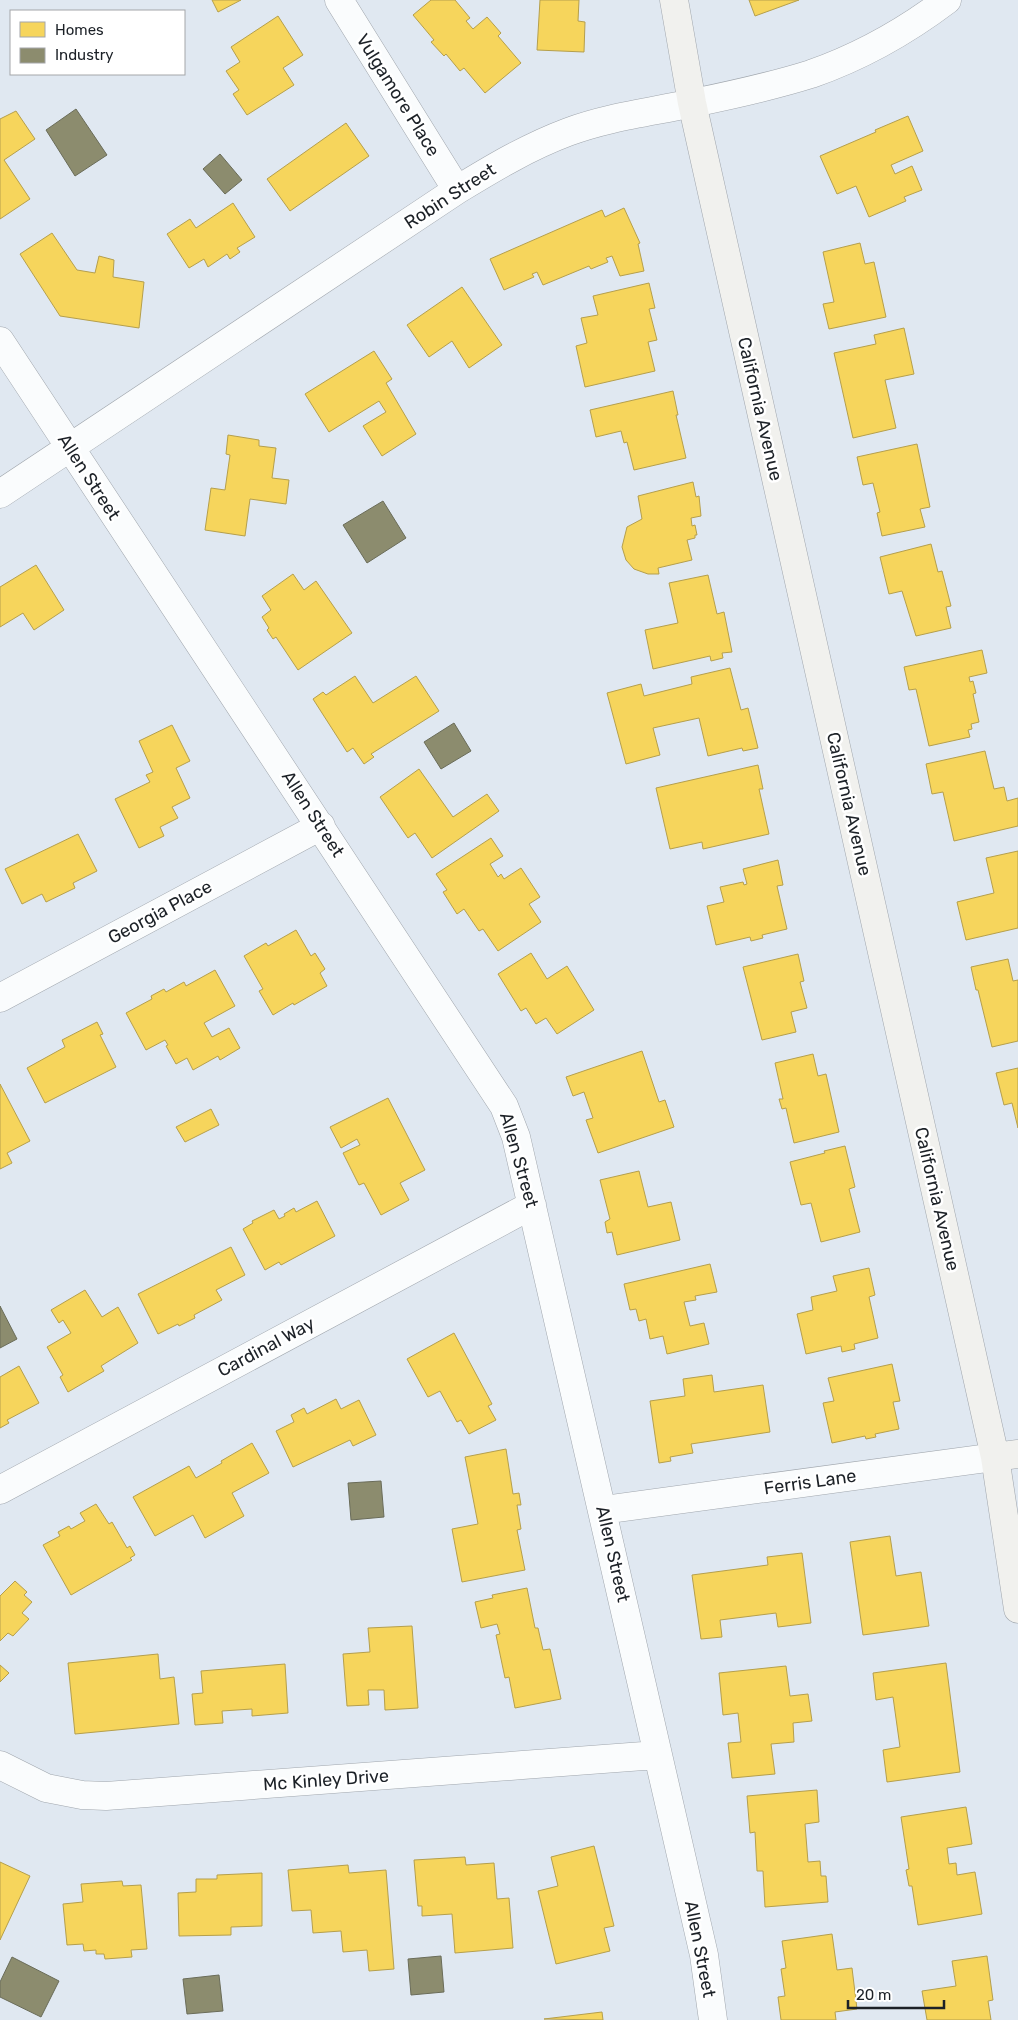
<svg xmlns="http://www.w3.org/2000/svg" width="1018" height="2020" viewBox="0 0 1018 2020" font-family="Rubik,sans-serif">
<rect width="100%" height="100%" fill="#e0e8f1"/>
<!-- homes -->
<path fill="#f6d55c" stroke="#b59f4c" d="M212,0H241L218,12Z
M431,0H455L470,18L466,21L473,29L487,17L501,33L498,36L521,63L485,93L464,68L460,71L446,54L444,56L431,42L434,40L413,15Z
M540,0H579L578,21L585,22L584,52L537,50Z
M749,0H799L755,16Z
M278,16L303,55L283,68L294,85L247,115L233,94L239,90L226,71L240,62L231,47Z
M16,111L35,139L4,160L30,199L0,219V119Z
M908,116L923,151L891,165L895,174L912,166L922,190L904,197L906,201L869,217L856,186L837,194L820,156L876,132L875,130Z
M346,123L369,156L290,211L267,179Z
M233,203L255,237L237,248L240,252L230,259L227,254L208,267L204,259L189,268L167,234L190,219L196,228Z
M624,208L640,243L638,244L644,271L620,276L612,256L606,258L608,262L591,269L589,266L543,285L537,272L532,274L534,277L504,290L490,259L602,210L605,217Z
M52,233L77,270L95,273L99,256L114,260L113,277L144,282L139,328L60,316L20,254Z
M860,243L865,264L874,262L886,317L829,329L823,304L834,302L823,252Z
M649,283L655,308L649,309L657,340L648,342L655,371L585,387L576,346L587,343L581,318L598,315L593,296Z
M462,287L502,345L469,368L452,341L429,357L407,325Z
M904,328L914,374L885,380L896,428L853,438L834,353L876,344L874,335Z
M374,351L392,379L386,383L416,434L382,456L363,426L386,412L379,401L329,432L305,394Z
M673,391L678,415H676L686,458L634,470L627,442L624,443L621,431L596,437L590,410Z
M228,435L259,440V446L276,448L272,478L289,480L286,504L250,499L245,536L205,530L211,488L225,490L230,455L226,454Z
M917,444L930,507L920,509L925,527L882,536L877,513L880,512L873,483L863,485L857,457Z
M693,482L696,497L699,496L701,516L691,518L692,526L695,525L697,535H695V538L687,540L692,560L658,568L659,574H648L634,569L626,560L622,547L627,527L642,519L638,496Z
M931,544L938,572L942,571L951,606L946,607L951,628L916,636L902,591L889,594L880,557Z
M36,565L64,610L34,630L23,613L0,627V587Z
M293,574L304,590L316,581L352,633L298,670L276,637L273,639L267,630L269,628L262,617L271,610L262,596Z
M708,575L717,614L724,612L732,652L722,653L723,658L711,661L710,656L653,669L645,630L678,623L669,583Z
M982,650L987,673L969,677L970,682L973,681L976,693L973,694L979,722L971,724L972,729L968,730L970,737L929,746L916,689L909,690L904,667Z
M730,668L741,710L748,708L758,748L743,751L742,748L708,756L699,718L653,728L660,755L626,764L607,693L641,684L644,696L692,684L691,677Z
M355,676L373,703L416,676L439,711L371,754L374,757L364,764L353,748L347,752L313,699L323,692L326,695Z
M172,725L190,761L176,768L190,798L172,807L178,818L160,827L164,836L139,848L115,799L150,782L146,775L153,772L139,741Z
M985,751L994,789L1004,787L1007,801L1018,798V826L954,841L943,792L932,794L926,764Z
M758,765L763,789H759L769,834L703,849L702,842L670,849L656,788Z
M419,769L453,817L487,794L499,811L432,858L415,833L408,838L380,797Z
M78,834L97,871L73,883L75,888L46,902L42,894L22,904L5,869Z
M491,838L503,856L490,864L498,877L501,874L504,879L521,868L540,897L529,904L541,922L498,951L483,929L479,931L464,909L457,914L443,892L447,890L436,874Z
M1018,851V928L966,940L957,902L994,893L986,858Z
M778,860L783,885L777,886L787,929L762,935L763,938L751,941L750,937L716,945L707,906L724,902L720,887L743,882L744,885L747,884L743,869Z
M296,930L311,956L315,953L325,969L320,973L327,986L294,1005L293,1003L273,1015L259,991L263,989L244,956L266,943L268,946Z
M531,953L547,979L567,966L594,1010L557,1034L546,1018L536,1024L526,1008L521,1011L498,974Z
M798,954L804,981L800,982L807,1008L791,1012L796,1032L762,1040L743,967Z
M1008,959L1013,981L1018,980V1041L992,1047L978,990H976L971,967Z
M215,970L235,1006L204,1023L212,1037L229,1028L240,1048L220,1060L218,1056L193,1070L187,1058L176,1064L166,1046L168,1045L165,1040L146,1050L126,1013L152,999L151,996L164,989L166,992L184,982L186,986Z
M97,1022L103,1034L100,1035L116,1067L45,1103L27,1068L65,1047L62,1040Z
M642,1051L659,1102L665,1100L674,1127L598,1153L586,1120L593,1118L584,1092L573,1096L566,1077Z
M813,1054L818,1076L826,1074L839,1132L794,1143L786,1108L782,1109L779,1099H783L775,1063Z
M1018,1068V1128L1012,1103L1004,1105L996,1073Z
M0,1084L30,1141L7,1153L12,1163L0,1169Z
M388,1098L425,1170L400,1183L409,1200L381,1215L364,1183L359,1185L343,1153L360,1145L357,1139L341,1148L330,1127Z
M211,1109L219,1125L185,1142L176,1127Z
M845,1146L855,1187L849,1189L860,1232L821,1242L811,1203L801,1205L790,1162L825,1153L824,1151Z
M639,1171L648,1207L671,1202L680,1240L617,1255L612,1232L607,1233L605,1222L610,1219L600,1180Z
M317,1201L335,1236L281,1265L279,1262L265,1270L243,1229L253,1223L252,1221L274,1210L279,1219L285,1216L284,1214L294,1208L296,1212Z
M231,1247L245,1275L216,1290L222,1300L194,1315L195,1318L179,1326L178,1324L158,1334L138,1294Z
M710,1264L717,1292L695,1296L696,1300L684,1302L690,1326L704,1323L709,1344L667,1354L663,1336L650,1339L646,1319L639,1321L636,1309L630,1310L624,1284Z
M869,1268L875,1295L869,1297L878,1338L854,1344L855,1349L842,1352L841,1346L806,1354L797,1314L813,1310L811,1297L837,1291L833,1276Z
M85,1290L102,1317L118,1307L138,1343L101,1366L104,1371L68,1392L60,1377L63,1375L47,1347L71,1333L63,1320L59,1323L51,1310Z
M454,1333L492,1404L488,1406L496,1420L469,1434L461,1420L457,1422L440,1391L428,1397L407,1359Z
M892,1364L900,1401L893,1402L899,1429L875,1434L876,1437L866,1439L865,1436L832,1443L823,1403L834,1401L828,1378Z
M19,1366L39,1403L7,1420L9,1423L0,1428V1377Z
M712,1375L714,1392L763,1385L770,1432L691,1444L693,1453L670,1457L671,1461L659,1463L650,1401L685,1396L683,1379Z
M336,1399L341,1409L359,1400L376,1435L353,1446L350,1440L293,1467L276,1431L294,1422L291,1415L304,1408L307,1414Z
M252,1443L269,1473L232,1493L244,1516L205,1538L193,1515L155,1536L133,1497L189,1466L196,1478L222,1463L221,1461Z
M506,1449L513,1494L519,1493L521,1505H517L521,1529L517,1530L525,1570L462,1582L452,1529L478,1524L465,1457Z
M96,1504L109,1524L112,1522L127,1548L130,1546L135,1555L130,1558L132,1560L71,1595L43,1545L60,1536L58,1532L69,1526L71,1529L85,1521L80,1513Z
M890,1536L896,1576L921,1572L929,1626L863,1635L850,1542Z
M802,1553L811,1623L778,1627L776,1613L720,1620L722,1637L701,1639L692,1575L768,1565L767,1557Z
M15,1581L27,1592L24,1595L32,1602L22,1613L29,1619L13,1636L8,1633L0,1641V1596Z
M527,1588L535,1628H538L543,1650L550,1649L561,1699L515,1708L509,1677L505,1678L496,1635L500,1634L497,1624L481,1628L475,1602L493,1598L492,1595Z
M412,1626L418,1708L385,1710L384,1690H368L369,1705L347,1706L343,1654L370,1652L368,1628Z
M158,1654L160,1679L174,1677L179,1724L75,1734L68,1663Z
M946,1663L960,1772L887,1782L883,1750L900,1747L893,1697L876,1700L873,1673Z
M285,1664L288,1713L252,1716V1709L222,1711L223,1723L195,1725L192,1694L203,1693L201,1671Z
M0,1665L9,1673L0,1682Z
M786,1666L790,1696L808,1694L812,1721L793,1723L794,1742L771,1744L775,1774L732,1778L728,1743L741,1742L738,1713L723,1715L719,1673Z
M817,1790L819,1822L805,1824L808,1862L820,1861L821,1876H826L828,1902L765,1907L763,1871H757L755,1832L750,1833L747,1796Z
M966,1807L972,1844L947,1848L949,1864L956,1863L957,1875L975,1872L982,1914L918,1925L912,1886H909L906,1870L909,1869L901,1817Z
M594,1846L614,1926L604,1928L610,1951L556,1964L538,1891L558,1886L551,1857Z
M465,1857L466,1865L494,1863L497,1899L509,1898L513,1948L455,1953L452,1914L422,1916V1906H418L414,1860Z
M0,1862L30,1876L0,1940Z
M348,1865L349,1873L386,1870L394,1969L369,1971L367,1950L343,1952L341,1931L313,1933L311,1910L292,1911L288,1870Z
M262,1873V1926L231,1927V1935L179,1936L178,1893L196,1892V1879H217V1875Z
M122,1881L123,1886L141,1885L147,1949L131,1950L132,1957L105,1959L104,1954H96V1950L84,1951L83,1944L67,1945L63,1904L83,1902L81,1884Z
M832,1934L837,1970L852,1968L857,2009L835,2012L836,2020H781L778,1997L785,1996L781,1969L786,1968L782,1941Z
M987,1956L993,2000L988,2001L991,2020H927L922,1991L956,1986L952,1961Z
M602,2012L603,2020L544,2019Z"/>
<!-- industry -->
<path fill="#8c8c6e" stroke="#6a6c59" d="M76,109L107,155L75,176L46,130Z
M220,154L242,180L225,194L203,169Z
M383,501L406,538L367,563L343,525Z
M454,723L471,751L441,769L424,742Z
M0,1306L17,1339L0,1348Z
M381,1481L384,1517L351,1520L348,1483Z
M441,1956L444,1992L411,1995L408,1959Z
M12,1957L59,1981L41,2017L0,1997V1982Z
M219,1975L223,2011L187,2014L183,1979Z"/>
<g fill="none" stroke-linecap="round" stroke-linejoin="round">
<!-- street casing -->
<g stroke="#a0a6ad" stroke-width="29">
<path id="street" d="M339,0L457,190
M0,341L504,1106L516,1137L704,1955L713,2020
M0,494L457,190C493,168 528,147 568,132C608,117 651,112 693,103C732,95 773,86 811,74C860,57 906,31 947,0
M0,998L321,826
M0,1490L532,1205
M603,1510L995,1457
M0,1765L46,1788L82,1795L106,1796L657,1755"/>
</g>
<!-- secondary casing -->
<g stroke="#a0a6ad" stroke-width="29">
<path id="secondary" d="M674,0L692,103L995,1457L1018,1609
M995,1457L1018,1454"/>
</g>
<!-- street -->
<use href="#street" stroke="#fafcfd" stroke-width="28"/>
<!-- secondary -->
<use href="#secondary" stroke="#f1f1ee" stroke-width="28"/>
</g>
<g text-anchor="middle" stroke-width="5" stroke-linejoin="round" paint-order="stroke">
<!-- street labels -->
<g font-size="18" fill="#1c2127" stroke="#fff">
<text transform="translate(398 95) rotate(58)" y="6">Vulgamore Place</text>
<text transform="translate(450 196) rotate(-33)" y="6">Robin Street</text>
<text transform="translate(760 409) rotate(77)" y="6">California Avenue</text>
<text transform="translate(89 477) rotate(57)" y="6">Allen Street</text>
<text transform="translate(849 804) rotate(77)" y="6">California Avenue</text>
<text transform="translate(313 814) rotate(57)" y="6">Allen Street</text>
<text transform="translate(160 912) rotate(-28)" y="6">Georgia Place</text>
<text transform="translate(519 1160) rotate(74)" y="6">Allen Street</text>
<text transform="translate(937 1199) rotate(77)" y="6">California Avenue</text>
<text transform="translate(266 1347) rotate(-28)" y="6">Cardinal Way</text>
<text transform="translate(810 1482) rotate(-8)" y="6">Ferris Lane</text>
<text transform="translate(613 1554) rotate(77)" y="6">Allen Street</text>
<text transform="translate(326 1780) rotate(-4)" y="6">Mc Kinley Drive</text>
<text transform="translate(700 1949) rotate(79)" y="6">Allen Street</text>
</g>
</g>
<!-- legend -->
<rect x="10" y="10" width="175" height="65" fill="#ffffff" stroke="#a4a6a9"/>
<rect x="20" y="22" width="25" height="15" fill="#f6d55c" stroke="#a4a6a9"/>
<text x="55" y="35" font-size="15" fill="#1c2127">Homes</text>
<rect x="20" y="48" width="25" height="15" fill="#8c8c6e" stroke="#a4a6a9"/>
<text x="55" y="60" font-size="15" fill="#1c2127">Industry</text>
<!-- scale -->
<path d="M848 2000v8h96v-8" fill="none" stroke="#1c2127" stroke-width="2.5"/>
<text x="856" y="2000" font-size="15" fill="#1c2127" stroke="#ffffff" stroke-width="4" paint-order="stroke">20 m</text>
</svg>
